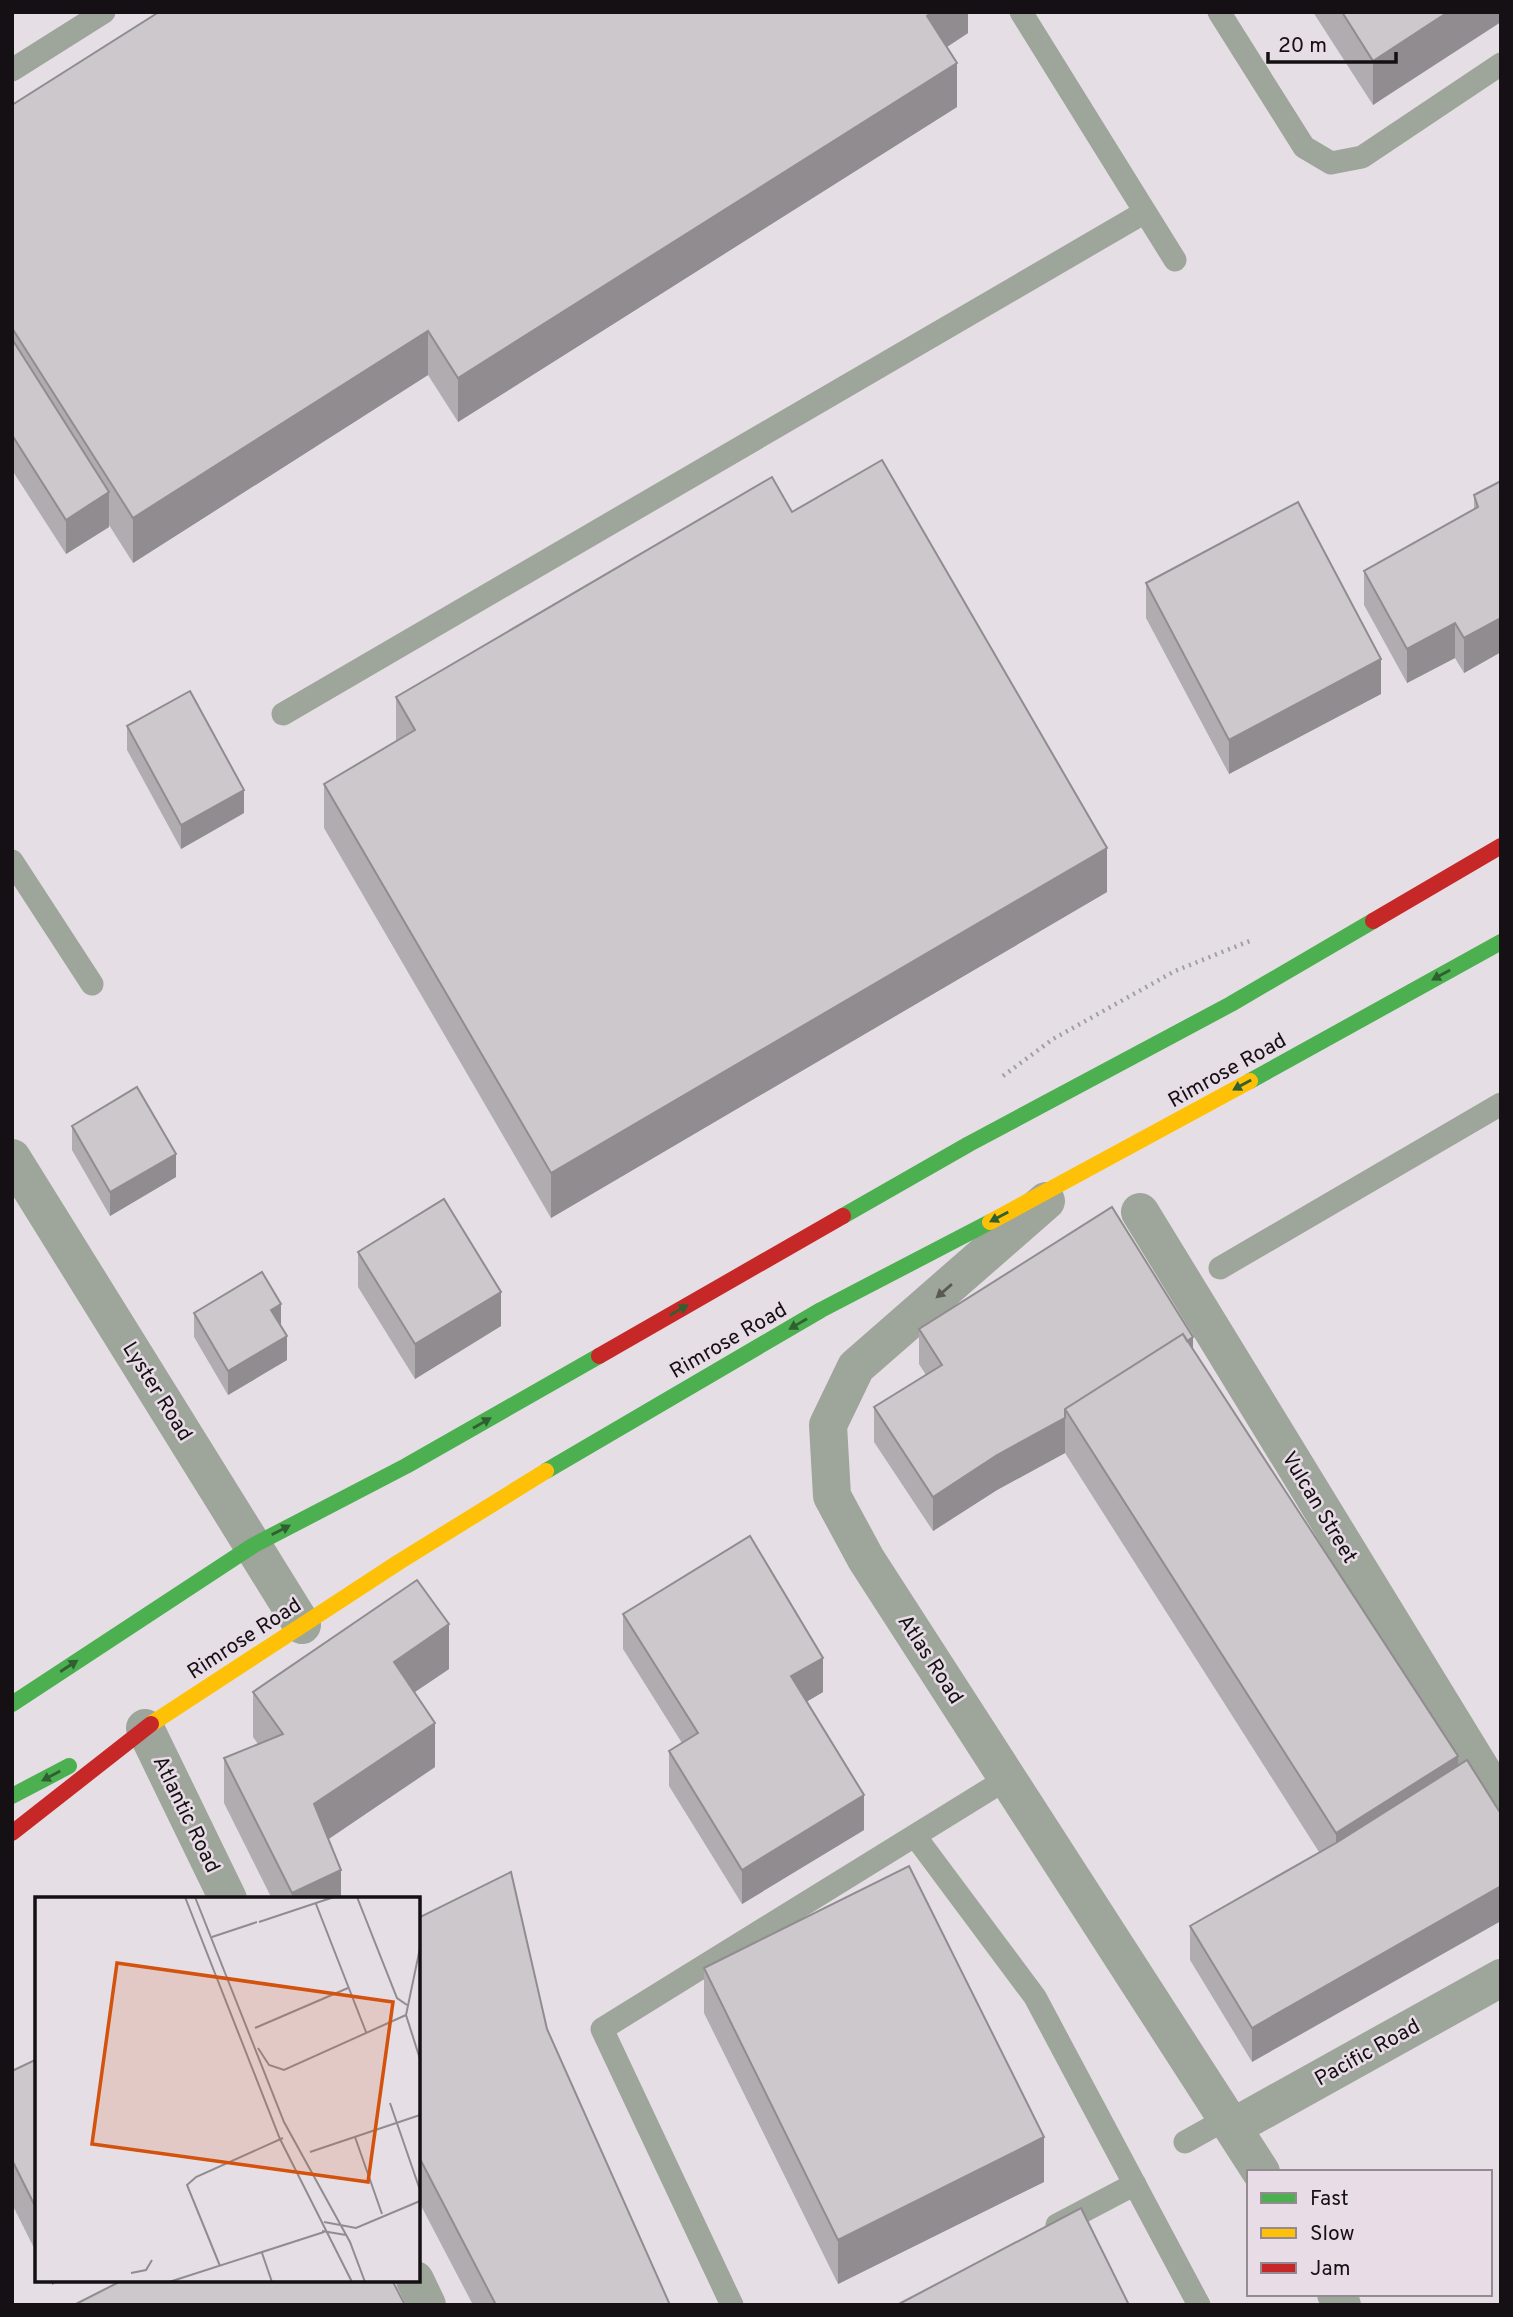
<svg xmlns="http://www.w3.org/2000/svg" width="1513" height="2317" viewBox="0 0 1513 2317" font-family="Overpass,sans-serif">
<rect width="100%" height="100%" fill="#e5dfe5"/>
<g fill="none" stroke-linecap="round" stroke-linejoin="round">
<!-- path -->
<path stroke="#9ea29d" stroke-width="4.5" stroke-dasharray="2 5" stroke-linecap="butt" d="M1003,1076L1053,1039L1175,971L1252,940"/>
<!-- lane -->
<path stroke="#9ea59a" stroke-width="23" d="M1021,12L1175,260
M1219,12L1304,147L1331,163L1362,157L1501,64
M12,70L104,12
M283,714L1145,212
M12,861L92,984
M1220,1268L1501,1104
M915,1836L1035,1997L1199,2305
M1185,2142L1228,2118
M1057,2225L1135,2184
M732,2305L602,2029L1008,1778"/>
<!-- street -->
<path stroke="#9ea59a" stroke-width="38" d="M12,1158L302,1625
M1046,1201L856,1367L828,1425L832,1496L866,1559L1261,2172
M1140,1212L1501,1802
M145,1728L228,1899
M1233,2127L1501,1978
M415,2280L427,2305
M1336,2294L1342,2305"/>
<!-- fast -->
<path stroke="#4caf50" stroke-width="16" d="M1250,1081L1501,942
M843,1216L969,1144L1231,1004L1373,921
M546,1471L821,1310L990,1222
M12,1704L254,1545L406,1466L599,1356
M12,1796L69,1766"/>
<!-- slow -->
<path stroke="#ffc107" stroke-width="16" d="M990,1222L1250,1081
M151,1724L399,1562L546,1471"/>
<!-- jam -->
<path stroke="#c62828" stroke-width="16" d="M1373,921L1501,846
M599,1356L843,1216
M12,1833L151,1724"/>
</g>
<!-- wall -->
<path fill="#b0acaf" d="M968,12V33L947,47L957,107L458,422L428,375L133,563L109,525V527L66,554L12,470V105Z
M1313,12H1501L1373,105Z
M1501,481V652L1464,673L1455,658L1407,683L1364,605V571L1474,510V495Z
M792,512L1107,892L551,1218L324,828V784L396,741V697Z
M1146,583L1381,694L1229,774L1146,618Z
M127,726L244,813L181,849L127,750Z
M72,1126L176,1177L110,1216L72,1150Z
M358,1252L501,1326L415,1379L358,1287Z
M194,1313L281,1326L287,1360L228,1395L194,1337Z
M919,1329L1193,1350L1458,1756L1252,2062L1190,1960V1926L1319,1852L1065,1453L997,1490L933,1531L874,1442V1407L926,1375L919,1364Z
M623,1614L823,1692L806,1702L864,1830L742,1904L669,1786V1751L682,1743L623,1649Z
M449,1669L415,1692L435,1767L328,1839L341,1899H272L224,1803V1758L258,1744L253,1737V1692Z
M418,1918L547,2029L670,2305H473L418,2200Z
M704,1968L1044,2182L838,2284L704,2013Z
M37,2059V2254L12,2204V2071Z"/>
<!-- shaded-wall -->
<path fill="#908c8f" d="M932,12H968V33L927,60V16Z
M1448,12H1501V22L1373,105V61Z
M957,63V107L458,422V378Z
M428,331V375L133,563V518Z
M109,492V527L66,554V520Z
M1501,618V652L1464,673V638Z
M1455,623V658L1407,683V649Z
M1381,659V694L1229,774V740Z
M244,790V813L181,849V825Z
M1107,848V892L551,1218V1173Z
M176,1154V1177L110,1216V1192Z
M501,1292V1326L415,1379V1344Z
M281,1304V1328L271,1310Z
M287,1336V1360L228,1395V1371Z
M1193,1337V1371L1069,1416Z
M1065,1418V1453L997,1490L933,1531V1497L997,1455Z
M449,1624V1669L394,1706V1662Z
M823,1658V1692L791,1711V1676Z
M435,1723V1767L314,1849V1804Z
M1458,1756V1801L1336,1878V1833Z
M864,1795V1830L742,1904V1870Z
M341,1870V1899H292V1893Z
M1501,1886V1921L1252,2062V2028Z
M1044,2137V2182L838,2284V2240Z
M52,2280H61L52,2285Z"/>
<!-- building -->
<path fill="#cdc8cc" stroke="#908c8f" stroke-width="2" d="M159,12H932L927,16L957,63L458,378L428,331L133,518L12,328V105Z
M1342,12H1448L1373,61Z
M12,339L109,492L66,520L12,435Z
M882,460L1107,848L551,1173L324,784L415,730L396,697L772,477L792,512Z
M1501,481V618L1464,638L1455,623L1407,649L1364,571L1478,507L1474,495Z
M1298,502L1381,659L1229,740L1146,583Z
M190,691L244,790L181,825L127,726Z
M137,1087L176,1154L110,1192L72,1126Z
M444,1199L501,1292L415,1344L358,1252Z
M1112,1207L1193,1337L1187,1341L1183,1334L1065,1409V1418L997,1455L933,1497L874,1407L942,1365L919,1329Z
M262,1272L281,1304L271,1310L287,1336L228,1371L194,1313Z
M1183,1334L1458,1756L1336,1833L1065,1409Z
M750,1536L823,1658L791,1676L864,1795L742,1870L669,1751L698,1733L623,1614Z
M417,1580L449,1624L394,1662L435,1723L314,1804L341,1870L292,1893L224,1758L283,1734L253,1692Z
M1467,1760L1501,1814V1886L1252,2028L1190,1926L1336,1843Z
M909,1866L1044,2137L838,2240L704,1968Z
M511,1872L547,2029L670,2305H496L418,2155V1918Z
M37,2059V2210L12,2160V2071Z
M1081,2208L1129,2305H897Z
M123,2280H392L405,2305H74Z"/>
<!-- one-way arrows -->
<defs><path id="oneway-solid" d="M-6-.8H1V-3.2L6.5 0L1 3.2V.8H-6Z" transform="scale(1.75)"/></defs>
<g fill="#306032">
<use href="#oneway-solid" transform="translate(1441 975) rotate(151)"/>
<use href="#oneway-solid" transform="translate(1242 1085) rotate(151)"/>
<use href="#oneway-solid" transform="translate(999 1217) rotate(152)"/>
<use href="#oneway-solid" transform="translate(679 1310) rotate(-30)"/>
<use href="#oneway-solid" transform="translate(798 1324) rotate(150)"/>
<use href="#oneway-solid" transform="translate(482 1423) rotate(-30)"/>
<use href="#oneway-solid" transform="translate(281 1530) rotate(-27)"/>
<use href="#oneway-solid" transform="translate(69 1666) rotate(-33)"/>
<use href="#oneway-solid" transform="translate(51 1776) rotate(152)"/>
</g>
<use fill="#595a56" href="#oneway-solid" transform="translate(944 1291) rotate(139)"/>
<g text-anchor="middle" stroke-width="5" stroke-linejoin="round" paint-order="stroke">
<!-- street labels -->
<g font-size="21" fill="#141013" stroke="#e8dce7">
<text transform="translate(1227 1070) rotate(-29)" y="7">Rimrose Road</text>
<text transform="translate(728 1340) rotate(-30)" y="7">Rimrose Road</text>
<text transform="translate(158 1391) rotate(58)" y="7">Lyster Road</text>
<text transform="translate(1320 1507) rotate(59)" y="7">Vulcan Street</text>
<text transform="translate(244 1638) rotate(-33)" y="7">Rimrose Road</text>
<text transform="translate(931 1659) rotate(57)" y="7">Atlas Road</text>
<text transform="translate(187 1814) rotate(64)" y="7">Atlantic Road</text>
<text transform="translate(1367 2052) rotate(-29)" y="7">Pacific Road</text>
</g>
</g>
<!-- overview -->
<g transform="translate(35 1897)">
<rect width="385" height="385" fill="#e5dfe5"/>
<path fill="none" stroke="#918c91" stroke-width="2" d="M150,0L245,242L317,385M160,0L249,225L315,345L330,385M322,0L362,101L372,108M281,7L331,135M224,25L299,0M177,40L222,25M385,51L371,118L385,162M220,131L313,91M223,151L234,168L249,173L371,118M355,206L385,293M320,240L347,317M275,255L385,218M289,325L321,331L385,304M287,334L311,338M227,356L237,385M185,369L152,288L161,280L248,241M96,376L111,373L117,363M134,385L289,335"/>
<path fill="#d3520d" fill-opacity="0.15" stroke="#d3520d" stroke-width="3.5" d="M82,66L358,105L333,285L57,247Z"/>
<rect width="385" height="385" fill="none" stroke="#141013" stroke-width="3.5"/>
</g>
<!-- border -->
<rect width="1513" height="2317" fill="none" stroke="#141013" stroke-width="28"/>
<!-- legend -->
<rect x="1247" y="2170" width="245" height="126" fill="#e8dce7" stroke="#938a92" stroke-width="2"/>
<rect x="1261" y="2193" width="35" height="10" fill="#4caf50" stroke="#938a92" stroke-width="2"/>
<text x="1310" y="2205" font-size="21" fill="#141013">Fast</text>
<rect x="1261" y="2228" width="35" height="10" fill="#ffc107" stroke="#938a92" stroke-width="2"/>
<text x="1310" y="2240" font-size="21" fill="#141013">Slow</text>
<rect x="1261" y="2263" width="35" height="10" fill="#c62828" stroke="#938a92" stroke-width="2"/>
<text x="1310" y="2275" font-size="21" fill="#141013">Jam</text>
<!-- scale -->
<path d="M1268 52v10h128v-10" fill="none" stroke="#141013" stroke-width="3.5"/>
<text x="1278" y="52" font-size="21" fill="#141013" stroke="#e8dce7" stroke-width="5" paint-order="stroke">20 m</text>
</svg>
